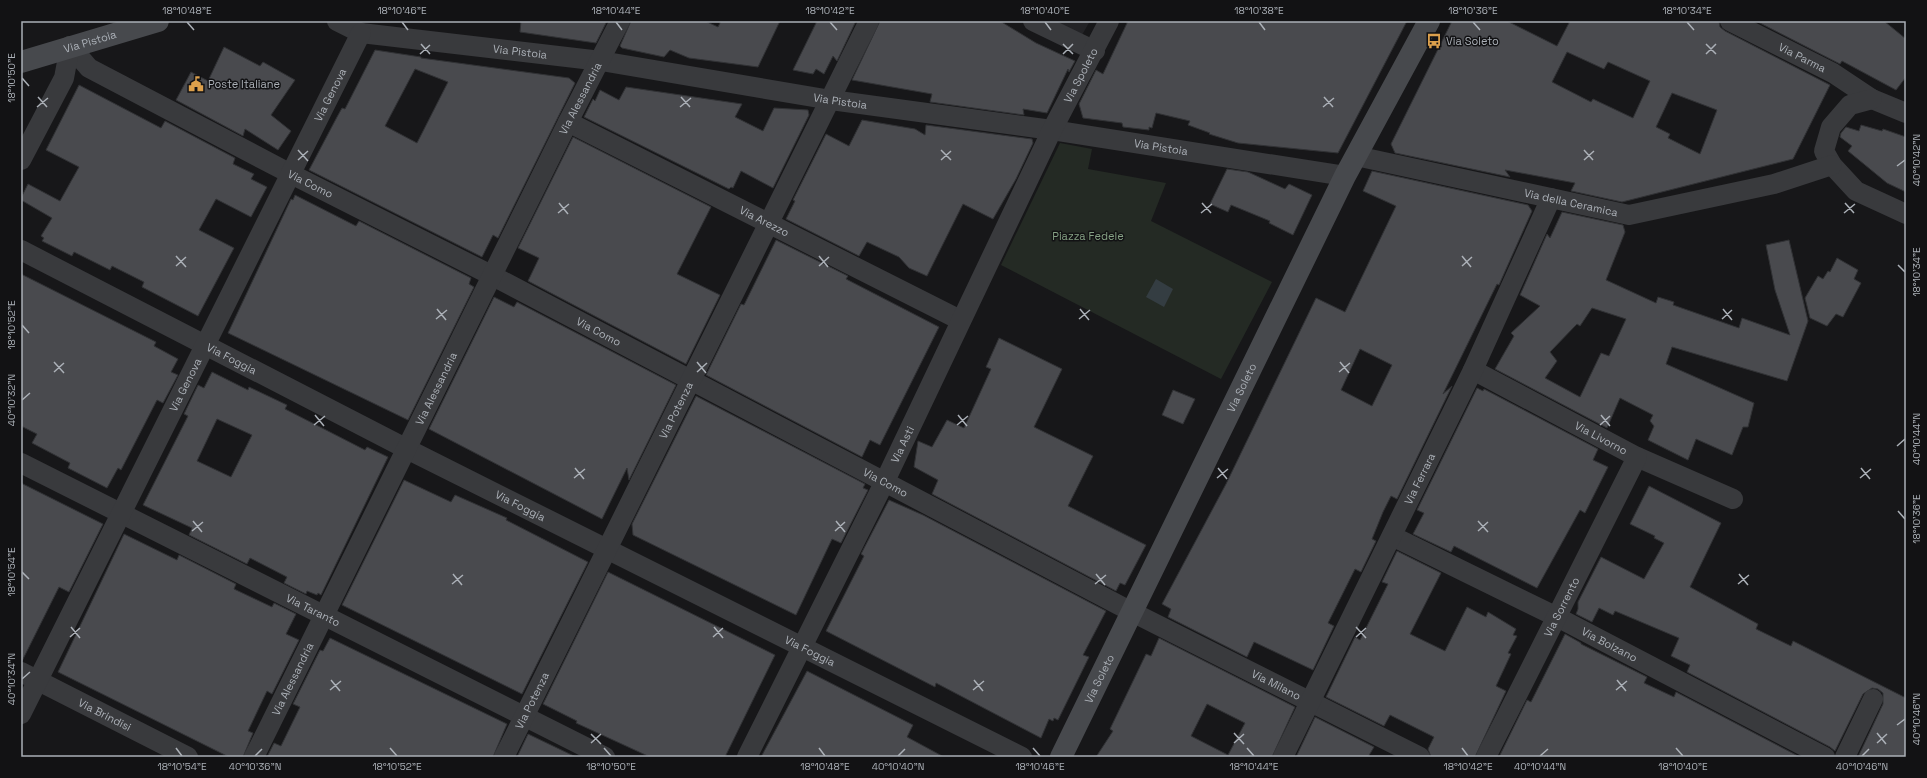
<svg xmlns="http://www.w3.org/2000/svg" width="1927" height="778" viewBox="0 0 1927 778" font-family="'Space Grotesk',sans-serif">
<rect width="100%" height="100%" fill="#171719"/>
<!-- built -->
<path fill="#232326" d="M1054,21H1090L1082,35Z"/>
<!-- green -->
<path fill="#242a24" d="M1060,143L1092,149L1088,169L1166,183L1151,221L1272,282L1221,379L1001,265Z"/>
<!-- water -->
<path fill="#343d42" d="M1156,279L1173,289L1164,307L1146,297Z"/>
<!-- building -->
<path fill="#494a4e" stroke="#313235" fill-rule="evenodd" d="M521,21H607L596,43L520,32Z
M631,21H705L718,27L721,21H780L758,67L689,58L670,50L664,57L622,48L620,46Z
M817,21H856L837,61L833,56L824,74L816,69L813,74L793,70Z
M880,21H1000L1036,43L1075,61L1069,72L1068,69L1047,113L1023,109L1024,115L930,102L932,94L852,80Z
M1128,21H1407L1338,153L1238,143L1209,134L1210,133L1188,125L1190,121L1156,113L1152,128L1149,127V130L1123,127L1122,123L1083,118L1079,104L1096,70L1103,74Z
M1452,21H1507L1557,46L1570,21H1719L1720,27L1725,31L1830,85L1793,159L1622,202L1571,191L1575,183L1505,170L1510,177L1395,153L1391,144ZM1567,52L1604,69L1608,62L1650,81L1633,118L1593,99L1591,102L1552,82ZM1672,93L1717,110L1700,154L1668,138L1670,134L1656,127Z
M1756,21H1884L1906,39V77L1896,90L1842,61L1840,64Z
M224,47L260,66L263,62L295,80L271,115L291,131L278,150L245,129L243,136L176,100L191,72L208,81Z
M375,50L421,57V58L569,78L575,83L498,238L493,235L482,257L309,170L337,117L342,108L345,109ZM415,69L448,82L417,143L385,126Z
M79,85L161,128L165,121L235,158L233,164L254,174L251,179L267,187L251,217L216,199L199,230L234,248L198,316L142,287L144,282L112,266L110,270L74,252L72,256L42,241L44,238L41,236L52,218L21,200V198L28,184L60,201L79,167L46,150Z
M626,87L742,104L735,117L763,131L774,108L808,110L809,115L773,188L741,171L733,188L731,187L729,189L584,117L593,99L595,101L600,90L619,100Z
M862,120L915,129L925,135L926,125L1032,139L1033,143L1016,179L993,219L963,204L927,276L909,268L899,257L867,242L859,256L786,219L795,201L793,200L826,134L849,146Z
M1861,125L1882,131L1883,129L1906,137V192L1887,183L1848,151L1852,146L1840,137L1841,133L1846,127L1859,131Z
M573,137L711,207L677,274L720,295L686,364L528,281L539,258L518,248Z
M1227,169L1248,172L1285,189L1289,184L1312,195L1293,235L1269,223L1270,221L1231,205L1228,212L1210,204Z
M1372,171L1528,205L1532,211L1499,285L1497,284L1443,394L1452,386L1397,499L1391,496L1383,512L1372,539L1376,541L1361,572L1355,569L1328,623L1334,626L1313,670L1254,642L1247,657L1168,617L1171,609L1162,604L1226,484L1316,298L1345,312L1396,206L1363,191ZM1360,349L1392,365L1372,406L1341,390Z
M295,195L356,226L359,221L471,278L469,284L474,287L408,420L228,333L291,199L293,200Z
M1562,212L1623,225L1625,232L1606,280L1656,303L1658,297L1674,302L1673,305L1739,328L1742,318L1790,335L1775,290L1766,245L1789,240L1808,321L1787,381L1672,347L1666,364L1754,403L1748,427H1743L1732,455L1696,439L1688,460L1648,440L1654,426L1650,421L1653,415L1620,398L1607,428L1495,369L1514,336L1511,333L1540,306L1520,295L1547,234L1550,238ZM1592,308L1626,319L1609,356L1601,353L1580,397L1545,378L1557,361L1550,352L1577,324L1580,326Z
M776,240L848,276L846,279L939,327L880,445L870,440L862,457L706,375L741,304L744,305Z
M1837,258L1858,270L1854,279L1861,283L1843,317L1836,314L1827,326L1810,318L1805,298L1818,276L1823,279L1828,271L1830,272Z
M21,274L156,342L154,346L178,359L171,372L178,375L163,403L157,400L121,470L118,468L107,488L68,468L70,463L32,443L37,434L21,426Z
M494,297L514,307L517,302L676,385L629,480L627,468L602,519L429,429Z
M999,338L1062,369L1034,427L1093,456L1068,506L1146,545L1125,585L1120,583L1116,591L932,494L938,480L914,467L918,441L932,447L947,420L964,428L991,369L986,367Z
M212,372L248,390L249,387L287,405L285,409L365,450L367,447L388,457L321,595L318,593L317,595L307,591L306,594L284,583L287,577L250,558L247,564L189,535L192,528L143,505L188,416L184,414L198,385L204,388ZM217,419L252,435L231,477L197,461Z
M1477,388L1483,391L1484,389L1598,449L1593,460L1608,467L1585,513L1580,510L1537,588L1454,546L1451,552L1413,534L1424,513L1417,510Z
M1173,390L1195,399L1183,424L1162,415Z
M696,396L865,484L863,488L868,490L841,543L832,539L796,615L633,535L632,524Z
M404,480L451,502L455,495L507,518L506,520L588,562L522,694L342,605Z
M21,483L103,524L69,592L59,587L22,661Z
M1649,486L1721,523L1690,587L1758,624L1756,629L1791,646L1793,641L1803,646L1906,698V757H1858L1883,704V693L1878,689L1872,688L1863,694L1835,751L1830,747L1687,672L1690,665L1671,656L1679,638L1615,611L1613,615L1599,608L1592,622L1576,614L1578,609V602L1601,557L1644,579L1664,543L1654,538L1655,536L1630,524Z
M889,500L923,515L1106,611L1083,655L1089,657L1058,720L1054,718L1053,721L1049,719L1041,738L936,683L935,687L826,631L864,556L861,554Z
M124,534L177,560L179,555L236,584L234,589L272,607L274,603L296,614L286,634L299,640L272,694L267,691L248,731L253,733L243,757H229L58,672Z
M1397,551L1441,573L1410,634L1445,651L1467,607L1486,617L1488,612L1516,629L1513,635L1517,636L1508,653L1511,654L1496,686L1506,691L1475,757H1431L1428,749L1434,737L1390,715L1384,726L1326,697L1355,637L1360,640L1388,584L1382,582Z
M608,572L775,655L725,757H650L576,723L577,721L543,704Z
M1565,634L1581,643V644L1647,677L1644,683L1674,697L1676,692L1800,757H1499L1527,700L1531,702Z
M330,638L507,724L493,757H267L274,743L281,746L300,707L293,704L320,650L323,651Z
M1159,638L1295,707L1272,757H1096L1113,731L1110,729L1146,654L1151,656ZM1207,704L1245,723L1228,755L1191,736Z
M807,671L913,725L907,737L944,757H761Z
M1315,717L1374,747L1368,757H1296Z
M528,734L576,757H517Z"/>
<g fill="none" stroke-linecap="round" stroke-linejoin="round">
<!-- street -->
<g stroke="#393a3d" stroke-width="20">
<path id="s1" d="M337,21L361,33L601,61L831,100L1052,130L1345,176"/>
<path d="M1033,21L1095,51"/>
<path id="s2" d="M1730,21L1833,73L1872,99L1906,113"/>
<path id="s3" d="M70,46L89,68L291,174L493,276L1132,612L1420,757"/>
<path d="M1872,99L1850,105L1831,127L1824,151L1832,165L1856,191L1906,214"/>
<path id="s4" d="M568,122L960,320"/>
<path id="s5" d="M1356,156L1629,215L1774,184L1832,165"/>
<path d="M21,160L64,78L70,46"/>
<path id="s6" d="M21,250L407,449L1022,757"/>
<path id="s7" d="M1473,370L1637,457L1733,499"/>
<path id="s8" d="M21,463L605,757"/>
<path id="s9" d="M1392,536L1557,617L1825,757"/>
<path id="s10" d="M21,672L188,757"/>
<path id="s11" d="M21,714L361,33"/>
<path id="s12" d="M254,757L568,122L620,21"/>
<path id="s13" d="M504,757L869,21"/>
<path id="s14" d="M747,757L885,481L1052,130L1109,21"/>
<path id="s15" d="M1283,757L1473,370L1551,198"/>
<path id="s16" d="M1486,757L1637,457"/>
<path d="M1845,757L1873,699"/>
</g>
<!-- secondary -->
<g stroke="#47494d" stroke-width="22">
<path id="s17" d="M21,62L158,21"/>
<path id="s18" d="M1061,757L1345,176L1429,21"/>
</g>
</g>
<!-- ticks -->
<path fill="none" stroke="#abb0b7" stroke-width="1.5" d="M187,22L194,30M402,22L408,30M616,22L622,30M830,22L837,30M1045,22L1051,30M1259,22L1265,30M1473,22L1480,30M1687,22L1694,30M421,44L430,54M1063,44L1073,54M1706,44L1716,54M420,54L430,45M1063,54L1073,44M1706,54L1716,44M22,78L29,86M38,97L47,107M681,97L690,107M1324,97L1333,107M37,107L48,98M680,107L691,98M1323,107L1334,98M298,150L308,161M941,150L951,160M1584,150L1593,160M298,160L308,151M941,160L951,151M1584,160L1594,151M1897,166L1905,160M559,203L568,214M1202,203L1211,213M1845,203L1854,213M558,213L569,204M1201,213L1212,204M1844,213L1855,204M176,256L186,267M819,256L828,267M1462,256L1471,267M1898,265L1905,272M176,266L186,257M819,266L829,257M1462,266L1472,257M437,309L446,320M1080,309L1089,320M1723,309L1732,320M436,319L447,310M1079,319L1090,310M1722,319L1732,310M22,325L29,333M54,362L64,373M697,362L706,373M1340,362L1349,373M54,372L64,363M697,372L707,363M1339,372L1350,363M22,400L30,393M315,415L324,426M958,415L967,426M1601,415L1610,426M314,425L325,416M957,425L968,416M1600,425L1610,416M1897,446L1905,439M575,468L584,479M1218,468L1227,479M1861,468L1870,479M574,478L585,469M1217,478L1228,469M1860,478L1871,469M1898,511L1905,519M193,521L202,532M836,521L845,532M1478,521L1488,532M192,531L203,522M835,531L845,522M1478,531L1488,522M22,572L29,579M453,574L462,585M1096,574L1105,585M1739,574L1748,585M452,584L463,575M1095,584L1106,575M1738,584L1749,575M71,627L80,638M714,627L723,638M1356,627L1366,638M70,637L80,628M713,637L723,628M1356,637L1366,628M22,679L30,672M331,680L340,691M974,680L983,691M1617,680L1626,691M330,690L341,681M973,690L984,681M1616,690L1627,681M1897,725L1905,719M1234,733L1244,744M1877,733L1886,744M591,734L601,744M591,743L601,734M1234,743L1244,734M1877,743L1887,734M176,748L182,756M390,748L397,756M604,748L611,756M819,748L825,756M1033,748L1040,756M1247,748L1254,756M1462,748L1468,756M1676,748L1683,756M255,756L262,749M898,756L905,749M1540,756L1548,749M1862,756L1869,749"/>
<!-- icons -->
<defs>
<g id="bus-bare" transform="scale(1.2)"><path d="M-5-6H5V4H4V6H2V4H-2V6H-4V4H-5ZM-3.5-4V0h7V-4ZM-3.5 1.2v1.5H-2V1.2ZM2 1.2v1.5H3.5V1.2Z" fill="#dca04c" stroke="#121214" stroke-width="2.5" paint-order="stroke"/></g>
<g id="civic-bare" transform="scale(1.2)"><path d="M-.6-6.5H3V-4.5H.6V-3L4-1V1h2V6H-6V1h2V-1L-.6-3ZM-1.2 2.5V6h2.4V2.5Z" fill="#dca04c" stroke="#121214" stroke-width="2.5" paint-order="stroke"/></g>
</defs>
<g fill-rule="evenodd">
<use href="#bus-bare" x="1434" y="41"/>
<use href="#civic-bare" x="196" y="84"/>
</g>
<g text-anchor="middle" stroke-width="3" stroke-linejoin="round" paint-order="stroke">
<!-- street labels -->
<g font-size="11" fill="#abb0b7" stroke="#121214">
<text dy="4" stroke="none"><textPath href="#s17" startOffset="72">Via Pistoia</textPath></text>
<text dy="4" stroke="none"><textPath href="#s1" startOffset="187">Via Pistoia</textPath></text>
<text dy="4" stroke="none"><textPath href="#s2" startOffset="81">Via Parma</textPath></text>
<text dy="4" stroke="none"><textPath href="#s14" startOffset="759">Via Spoleto</textPath></text>
<text dy="4" stroke="none"><textPath href="#s11" startOffset="692">Via Genova</textPath></text>
<text dy="4" stroke="none"><textPath href="#s12" startOffset="735">Via Alessandria</textPath></text>
<text dy="4" stroke="none"><textPath href="#s1" startOffset="511">Via Pistoia</textPath></text>
<text dy="4" stroke="none"><textPath href="#s1" startOffset="835">Via Pistoia</textPath></text>
<text dy="4" stroke="none"><textPath href="#s3" startOffset="279">Via Como</textPath></text>
<text dy="4" stroke="none"><textPath href="#s5" startOffset="220">Via della Ceramica</textPath></text>
<text dy="4" stroke="none"><textPath href="#s4" startOffset="220">Via Arezzo</textPath></text>
<text dy="4" stroke="none"><textPath href="#s3" startOffset="603">Via Como</textPath></text>
<text dy="4" stroke="none"><textPath href="#s6" startOffset="237">Via Foggia</textPath></text>
<text dy="4" stroke="none"><textPath href="#s11" startOffset="368">Via Genova</textPath></text>
<text dy="4" stroke="none"><textPath href="#s18" startOffset="411">Via Soleto</textPath></text>
<text dy="4" stroke="none"><textPath href="#s12" startOffset="411">Via Alessandria</textPath></text>
<text dy="4" stroke="none"><textPath href="#s13" startOffset="387">Via Potenza</textPath></text>
<text dy="4" stroke="none"><textPath href="#s7" startOffset="145">Via Livorno</textPath></text>
<text dy="4" stroke="none"><textPath href="#s14" startOffset="349">Via Asti</textPath></text>
<text dy="4" stroke="none"><textPath href="#s15" startOffset="310">Via Ferrara</textPath></text>
<text dy="4" stroke="none"><textPath href="#s3" startOffset="927">Via Como</textPath></text>
<text dy="4" stroke="none"><textPath href="#s6" startOffset="561">Via Foggia</textPath></text>
<text dy="4" stroke="none"><textPath href="#s16" startOffset="168">Via Sorrento</textPath></text>
<text dy="4" stroke="none"><textPath href="#s8" startOffset="327">Via Taranto</textPath></text>
<text dy="4" stroke="none"><textPath href="#s9" startOffset="243">Via Bolzano</textPath></text>
<text dy="4" stroke="none"><textPath href="#s6" startOffset="885">Via Foggia</textPath></text>
<text dy="4" stroke="none"><textPath href="#s18" startOffset="87">Via Soleto</textPath></text>
<text dy="4" stroke="none"><textPath href="#s12" startOffset="87">Via Alessandria</textPath></text>
<text dy="4" stroke="none"><textPath href="#s3" startOffset="1367">Via Milano</textPath></text>
<text dy="4" stroke="none"><textPath href="#s13" startOffset="63">Via Potenza</textPath></text>
<text dy="4" stroke="none"><textPath href="#s10" startOffset="94">Via Brindisi</textPath></text>
</g>
<!-- poi labels -->
<g font-size="11" fill="#abb0b7" stroke="#121214" text-anchor="start">
<text x="1446" y="45">Via Soleto</text>
<text x="208" y="88">Poste Italiane</text>
</g>
<!-- park labels -->
<g font-size="11" fill="#85a084" stroke="#121214">
<text x="1088" y="240">Piazza Fedele</text>
</g>
</g>
<!-- border -->
<rect width="1927" height="778" fill="none" stroke="#121214" stroke-width="44"/>
<rect x="22" y="22" width="1883" height="734" fill="none" stroke="#abb0b7" stroke-width="1.5"/>
<g font-size="10" text-anchor="middle" fill="#abb0b7">
<text x="187" y="14">18°10'48"E</text>
<text x="402" y="14">18°10'46"E</text>
<text x="616" y="14">18°10'44"E</text>
<text x="830" y="14">18°10'42"E</text>
<text x="1045" y="14">18°10'40"E</text>
<text x="1259" y="14">18°10'38"E</text>
<text x="1473" y="14">18°10'36"E</text>
<text x="1687" y="14">18°10'34"E</text>
<text transform="translate(11 78) rotate(-90)" y="4">18°10'50"E</text>
<text transform="translate(1916 160) rotate(-90)" y="4">40°10'42"N</text>
<text transform="translate(1916 272) rotate(-90)" y="4">18°10'34"E</text>
<text transform="translate(11 325) rotate(-90)" y="4">18°10'52"E</text>
<text transform="translate(11 400) rotate(-90)" y="4">40°10'32"N</text>
<text transform="translate(1916 439) rotate(-90)" y="4">40°10'44"N</text>
<text transform="translate(1916 519) rotate(-90)" y="4">18°10'36"E</text>
<text transform="translate(11 572) rotate(-90)" y="4">18°10'54"E</text>
<text transform="translate(11 679) rotate(-90)" y="4">40°10'34"N</text>
<text transform="translate(1916 719) rotate(-90)" y="4">40°10'46"N</text>
<text x="182" y="770">18°10'54"E</text>
<text x="255" y="770">40°10'36"N</text>
<text x="397" y="770">18°10'52"E</text>
<text x="611" y="770">18°10'50"E</text>
<text x="825" y="770">18°10'48"E</text>
<text x="898" y="770">40°10'40"N</text>
<text x="1040" y="770">18°10'46"E</text>
<text x="1254" y="770">18°10'44"E</text>
<text x="1468" y="770">18°10'42"E</text>
<text x="1540" y="770">40°10'44"N</text>
<text x="1683" y="770">18°10'40"E</text>
<text x="1862" y="770">40°10'46"N</text>
</g>
</svg>
